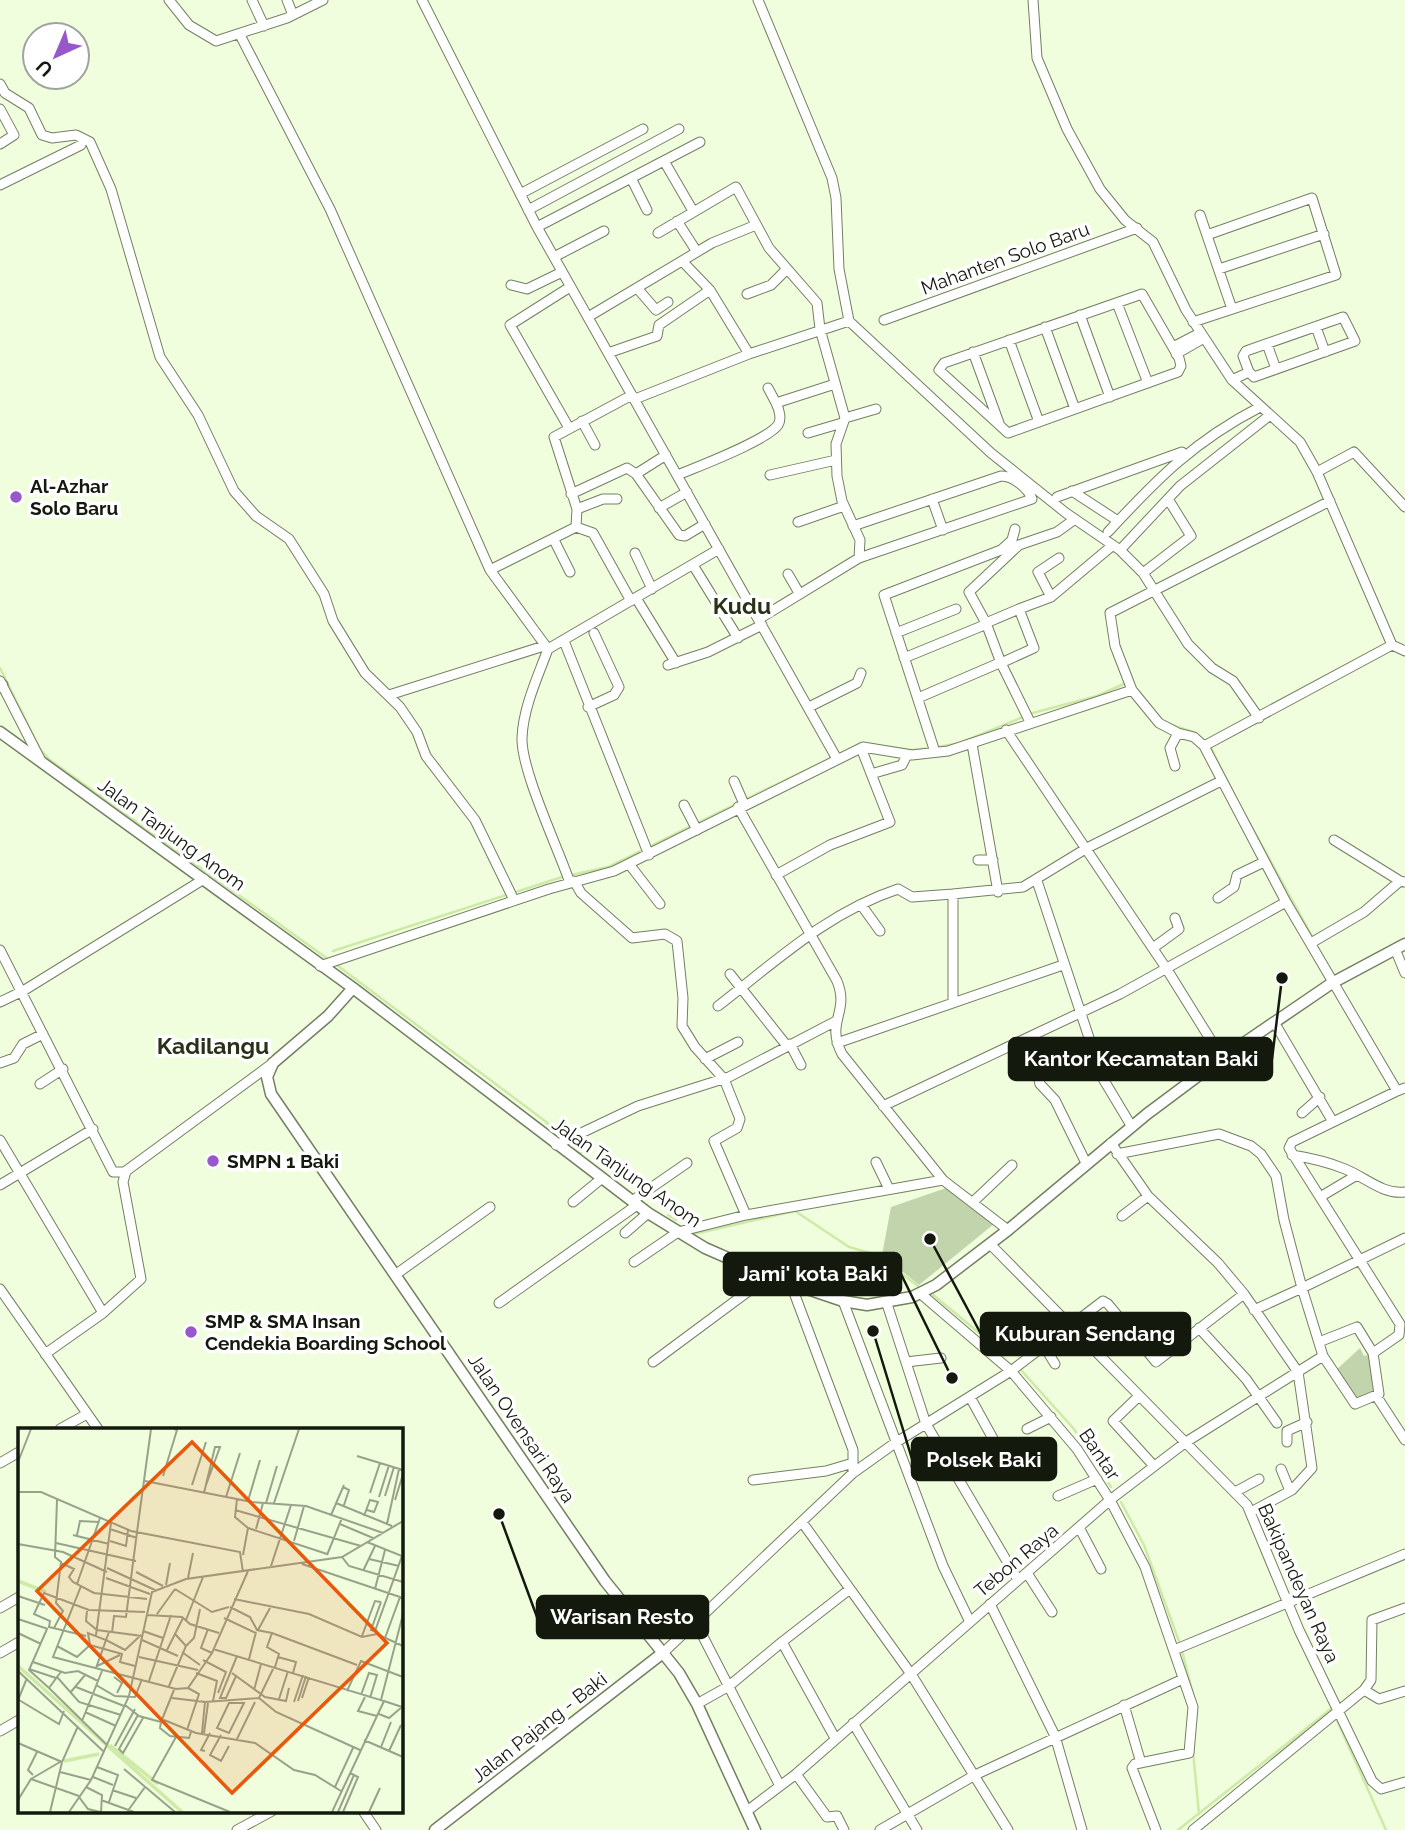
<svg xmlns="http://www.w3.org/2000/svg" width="1405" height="1830" viewBox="0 0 1405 1830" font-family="Raleway,sans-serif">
<rect width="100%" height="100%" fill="#f0fede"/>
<!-- green -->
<path fill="#c2d4ac" d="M949,1187L994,1224L919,1285L882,1255L891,1207Z
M1360,1348L1364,1356L1369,1354L1377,1390L1355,1403L1335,1371Z"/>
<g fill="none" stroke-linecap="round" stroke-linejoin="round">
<!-- stream -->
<path stroke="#cdeaa6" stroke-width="2.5" d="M0,668L40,749L50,760L328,959
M1132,684L1150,705
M1029,714L1097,696L1126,683
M1169,724L1196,733
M1201,738L1211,748L1236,798
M965,741L1023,717
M868,744L912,750L931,748
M937,747L955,744
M1244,813L1312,936
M697,823L833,757
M333,951L562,877L608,867L691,826
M334,963L545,1121L581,1153
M668,1215L676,1220
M694,1234L795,1211L849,1247L877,1255L918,1286
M932,1294L1006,1355
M1021,1370L1074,1429L1111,1487
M1121,1502L1144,1545L1181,1647L1196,1706
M1336,1718L1386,1830
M1193,1751L1199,1814
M1178,1830L1332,1708"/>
<!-- minor casing -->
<g stroke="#737f63" stroke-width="11">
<path id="minor" d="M169,0L189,25L216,41L287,18L323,0
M252,0L264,26
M287,0L293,15
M422,0L537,227L837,759
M758,0L832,178L836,198L839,269L849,321
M1033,0L1037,58L1067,129L1100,189L1125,220L1153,242L1186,310L1232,380L1300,442L1317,472L1392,645
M240,35L330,209L490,570
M0,84L5,93L29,108L42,135L52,138L76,135L90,142L111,189L160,357L198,415L234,491L256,516L289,539L324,594L333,621L365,673L400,707L417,732L426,756L475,820L514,900
M0,109L14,135L0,144
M664,161L693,211
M631,178L647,210
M0,185L81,145
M520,194L643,129
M528,210L679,129
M1200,215L1232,309
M677,221L697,252
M537,227L700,142
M658,233L736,187L769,248L817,303L820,329L845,418L836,444L837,476L842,501L860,540L859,558
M554,257L604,231
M683,262L710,290L749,354
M1219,269L1324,234
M511,285L527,289L562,272
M637,288L656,310L668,302
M747,294L771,285L787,269
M1142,294L1179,358L1181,366L1178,372L1008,433L939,370L944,363Z
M1117,303L1148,383
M1080,315L1110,397
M588,317L712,243L756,225
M884,320L1137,228
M1193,322L1336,275L1312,198L1207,235
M1045,327L1075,409
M1316,327L1325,352
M1009,340L1039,422
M1267,344L1276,369
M1173,347L1200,333
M973,352L999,423
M608,353L657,336L659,325L710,290
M1176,354L1204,338
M1232,380L1249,372L1254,377L1355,341L1343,317L1246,351L1243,356L1249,372
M768,388L776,403
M635,399L749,354L849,321L991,453L1066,513L1120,550
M845,418L876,409
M582,421L595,445
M569,428L510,325L570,287
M808,433L842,423
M666,455L636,474L679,535L685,536L705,524
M1317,472L1354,452L1405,507
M678,475C699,466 766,441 778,425C782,419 779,409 776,403L835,384
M770,475L836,460
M1072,491L1118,521
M571,494L627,468L636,474
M1057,497L1182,452
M932,499L943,530
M659,508L687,492
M577,509L603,499H617
M798,522L844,506
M576,527L593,533L631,601
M1108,532C1157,479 1194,441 1260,407
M554,540L570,572
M635,553L652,589
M693,565L738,638
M1143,573L1191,536L1168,499
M788,574L799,593
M1051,597L1038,572L1059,558
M636,598L676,663
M759,619L859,558L1032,499C1028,488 1013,476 1001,476L853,526
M986,623L1019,609
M896,633L956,609
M564,641L649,855
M548,649L719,549
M904,658L982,626
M1001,663L1034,648L1019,609L1051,597L1113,545
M668,665L708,652L762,625
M0,681L40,759
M1132,690L1115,646L1110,613L1330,501
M389,695L544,646
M918,698L997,664
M588,707L614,695L619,687L594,633
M809,707L857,683L861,673
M1259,718L1233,681L1212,668L1188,644L1143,573L1120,550L1180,486L1270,415
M1030,722L1001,663L986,623L969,592L1019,545L1057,532L1075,519
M1006,730L1166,968L1222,1058
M972,744L998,892
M1204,746L1392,645L1405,651
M935,752L884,595L1001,550L1012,540L1015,529
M1175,766L1170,748L1178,733
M871,774L902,765L907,755
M734,781L744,804
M684,805L697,830
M738,807L837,981C850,1013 825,1021 842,1054L943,1180L1008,1230
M1334,840L1400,881
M978,860H993
M629,864L660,904
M776,875L830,845L890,822L861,748
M574,881L581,893L632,938L665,934L677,941L683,998L682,1026L695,1047L724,1079L740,1119L737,1128L714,1141L746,1215
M1037,881L1102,1077L1132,1127
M570,883C558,848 521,770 522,738C523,708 538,676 548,649L490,570L576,527L577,509L554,437L632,395
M1218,898L1234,887L1237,875L1264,862
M862,906L880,931
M1311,943L1364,912L1400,881L1405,882
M1153,948L1179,929L1175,918
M1395,949L1405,973
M0,950L113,1172H126
M320,966L549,889L614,871L863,747L912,755L948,751L1132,690L1159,723L1178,733L1194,737L1204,746L1286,902L1397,1091L1405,1088
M730,974L787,1046
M0,1002L23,991L204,879
M953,1002V894L1023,887L1087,848L1221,781
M718,1006C775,962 828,912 898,889L912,897L953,894
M1274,1022L1333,1122L1292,1142L1289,1148L1400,1324L1399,1335
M1028,1038L1040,1084L1055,1100L1086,1163
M837,1043L1063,965
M790,1044L801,1065
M705,1059L738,1042
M0,1063L14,1058L23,1044L43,1034
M40,1084L63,1069
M883,1106L1120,994L1286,902
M1302,1113L1320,1097
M1333,1122L1397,1091
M0,1140L103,1313
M1111,1143L1148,1196L1218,1263L1244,1294L1298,1372L1312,1468L1292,1490L1251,1512
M556,1145L638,1106L729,1077L836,1021
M1117,1154L1219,1134L1251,1146L1261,1154L1276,1176L1284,1220L1302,1288L1254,1310
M1292,1155C1311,1158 1328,1162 1345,1169C1365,1177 1383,1195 1405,1192
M876,1162L889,1189
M0,1185L93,1129
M1320,1197L1357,1175
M632,1201L687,1163
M573,1202L601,1179
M973,1202L1012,1165
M1122,1216L1148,1196
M625,1233L648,1213
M990,1244L1247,1505L1299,1630L1372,1781L1381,1789L1405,1782
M634,1262L678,1232L746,1215L943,1180
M395,1275L490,1207
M790,1282L853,1450V1473
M0,1289L98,1429
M921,1294L1011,1371L1077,1449L1110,1500L1145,1567L1193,1707L1189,1753L1135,1764L1132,1768L1156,1830
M843,1301L943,1566L970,1622
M499,1303L637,1205
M887,1304L926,1424L1018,1580
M1199,1328L1246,1379L1277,1423
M1399,1335L1373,1353L1379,1394L1355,1404L1323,1356L1302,1288L1405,1238
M1319,1342L1357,1327L1373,1353
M1044,1346L1055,1364
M45,1354L103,1313L141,1279L123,1182L126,1171L273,1063
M653,1362L769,1276
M906,1362L941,1358
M1139,1396L1113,1421L1154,1466
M970,1397L1013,1475
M1377,1397L1405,1440
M60,1429L87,1414
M1027,1429L1051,1417
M1287,1442V1431L1307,1422
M0,1463L19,1452
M1281,1469L1290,1491
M753,1480L826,1471L853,1463
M1235,1492L1259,1479
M1058,1496L1097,1479
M802,1522L911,1674L1008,1830
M1080,1529L1101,1569
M1027,1573L1052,1612
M990,1604L1055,1736L1082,1830
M0,1608L19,1597
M696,1623L780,1786
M782,1642L850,1589
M1174,1650L1405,1554
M664,1652L853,1473L895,1443L1011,1371L1103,1301L1108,1304L1156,1362L1244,1294
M0,1653L19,1642
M1364,1690L1379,1699L1405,1691
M697,1704L729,1686L782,1642L835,1738
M1124,1705L1141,1763
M853,1723L917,1830
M0,1731L19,1720
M796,1774L827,1817L837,1816L844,1830
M363,1811L376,1830
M747,1811L796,1774L1110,1500L1186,1442L1323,1356
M237,1830L272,1811
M880,1830L975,1775L1183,1679
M1193,1830L1364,1690L1371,1680L1372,1620L1405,1608"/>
</g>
<!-- major casing -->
<g stroke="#737f63" stroke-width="13">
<path id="major" d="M0,687L2,685
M0,732L353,988L648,1213L705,1248L769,1276L843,1301L867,1305L912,1297L936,1285L1008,1230L1147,1114L1222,1058L1332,983L1405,944
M353,988L328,1016L273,1063L267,1077L271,1094L605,1581L679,1673L697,1704L755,1830
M435,1830L664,1652"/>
</g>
<!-- minor -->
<use href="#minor" stroke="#fff" stroke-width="9"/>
<!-- major -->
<use href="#major" stroke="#fff" stroke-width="10"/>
</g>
<!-- markers -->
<g fill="#9957cc" stroke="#fff" stroke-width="2.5">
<circle cx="16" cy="497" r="7"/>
<circle cx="213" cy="1161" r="7"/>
<circle cx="191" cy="1332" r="7"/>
</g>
<g text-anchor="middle" stroke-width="7" stroke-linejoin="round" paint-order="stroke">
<!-- street labels -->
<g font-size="19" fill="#14190e" stroke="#fff">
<text transform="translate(1005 258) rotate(-20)" y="7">Mahanten Solo Baru</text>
<text transform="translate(172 834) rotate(36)" y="7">Jalan Tanjung Anom</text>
<text transform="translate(627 1172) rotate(35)" y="7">Jalan Tanjung Anom</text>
<text transform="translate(522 1428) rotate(56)" y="7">Jalan Ovensari Raya</text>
<text transform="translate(1100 1454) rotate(56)" y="7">Bantar</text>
<text transform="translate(1016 1560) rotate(-40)" y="7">Tebon Raya</text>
<text transform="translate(1299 1583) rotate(66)" y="7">Bakipandeyan Raya</text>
<text transform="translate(539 1727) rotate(-38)" y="7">Jalan Pajang - Baki</text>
</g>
<!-- poi labels -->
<g font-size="19" font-weight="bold" fill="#14190e" stroke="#fff" text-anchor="start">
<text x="30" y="493">Al-Azhar<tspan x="30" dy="22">Solo Baru</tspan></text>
<text x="227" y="1168">SMPN 1 Baki</text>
<text x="205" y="1328">SMP &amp; SMA Insan<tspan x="205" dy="22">Cendekia Boarding School</tspan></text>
</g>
<!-- quarter labels -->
<g font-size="23" font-weight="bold" fill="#283219" stroke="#fff">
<text x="742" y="614">Kudu</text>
<text x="213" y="1054">Kadilangu</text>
</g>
</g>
<!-- overview -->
<g transform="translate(18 1428)">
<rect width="385" height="385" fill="#f0fede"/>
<path fill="none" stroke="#cdeaa6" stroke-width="3.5" d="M0,153L28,164M0,238L164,384M92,317L140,356M46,333L81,326"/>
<path fill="none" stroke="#98a28b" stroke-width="2" d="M339,28L385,42M0,34L13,1M145,48L159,2L156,1M127,53L234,74L288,78L365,105M174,57L188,14M325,59L331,62L326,77M0,64H23L113,103L222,124L225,144M186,65L197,19H202L188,57M352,65L362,35M367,68L376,39M208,69L222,25M361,69L371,37M219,71L217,89L230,100L225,127M377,72L385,46M230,73L242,32M248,75L259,38M256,75L281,1M318,75L374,98M217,82L343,118M313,87L326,57M346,88L352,72L360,74L356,84L349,82M322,96L355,110M369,96L381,41M230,100L309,126M92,101L119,110M238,101L245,75M119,104L133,1M55,107L91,116M59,107L62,93L81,94M92,113L108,118L110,102M276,113L286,78M349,114L384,128L357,203L353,202L363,174M38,115L118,133M0,116L45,124L89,144M309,127L324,90M324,129L331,138L385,154M351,131L381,138M43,135L56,141L51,149L55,154L76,165L129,171M284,136L385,170M253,138L273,77M89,140L137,162M345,143L357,118M118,144L145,158M88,150L132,166M170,150L175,125M59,156L82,90M148,157L152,135M63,158L35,229L158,261L170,260L194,225L230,143M157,161L194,184L211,179M357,161L367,122M0,168L27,177M216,171L291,186L344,209L359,206L385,218M212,179L232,189L239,202L254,205L249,219L261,226L257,239M69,183L68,193L79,202L124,208M139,186L157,161M129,187L164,189L172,196L201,205M206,190L238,205M0,191L30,201M168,192L185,149M36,200L45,183L38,175L43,134L37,129L39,72M29,201L11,242L31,260L39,249M190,201L183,220L194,225M240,202L252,180M125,203L145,210M91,204L88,212L107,222L123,207M0,205L23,216M94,205L96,188L108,189L119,104M254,205L339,237M78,207L93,95M68,208L31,199L32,193L16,186L26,165L71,182L127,184M344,208L357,173L363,174M367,210L382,169M124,212L160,228M72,217L70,205L88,212L78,240M72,217L104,226L102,234L117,238M39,218L59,229L72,217M168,218L176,210L182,181M195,221L366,273L314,384M149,222L165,190M164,224L182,237M121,229L180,242M260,229L278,234L275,245M231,231L238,204M185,232L208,244L200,265M15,234L47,245L60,243L80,253M79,238L102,227M11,241L38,250M0,243L85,323M43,244L39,249L61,274L103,287M178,245L199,253L195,273M214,245L247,269L268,273L271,260M218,248L208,270H202L219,228M96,249L104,255L99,265M131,253L153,187M78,257L97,268L117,269L124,251M151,258L168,218L157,206M58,259L106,278M31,260L89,317M236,262L243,236M329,263L343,233L385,249M52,265L67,247M343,267L351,245L359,247L352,270M347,269L340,283L359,288M154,270L187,274L184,305M241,270L258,284L342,322M284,270L291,249M261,271L270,243M0,272L9,250M1,272L41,296L46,283M363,272L385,186M280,273L288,248M187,274L241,270L256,239M276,274L285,247M211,275H226L211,305L199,300ZM107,277L121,288L143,294L156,262M67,284L98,298M361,286L371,290L384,279L366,273M120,287L101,321L105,325L125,290M146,292L178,305L237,315L276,342L297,347L323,363M64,293L84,243M143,294L142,300L152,308L171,310L173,304M169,302L181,266L170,260M186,305L190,275M203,307L192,327L203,333L211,318M158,309L134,352L212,384M219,311L237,274M346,312L385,329M0,315L44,334M97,318L117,281M363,319L373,294M187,323L183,322L192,305M371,323L383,297M79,339L100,347L91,374M106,341L157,384M42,344L73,352M15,347L10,342L19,324M75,349L95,357M13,351L42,334M68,359L84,367L83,384M317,359L335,320M94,362L118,370M61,369L70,381L82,384M0,372L13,351L61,368M83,372L116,384M32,384L44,334L60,298M51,384L73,352L111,268L134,164L168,151L324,129L385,93M109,384L127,359M320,384L336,347M325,384L340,349L332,345M351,384L362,360"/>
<path fill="#e8590c" fill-opacity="0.15" stroke="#e8590c" stroke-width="3.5" d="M174,14L369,215L214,365L19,163Z"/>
<rect width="385" height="385" fill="none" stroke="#14190e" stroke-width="3.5"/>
</g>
<!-- callouts -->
<path fill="none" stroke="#14190e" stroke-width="2.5" d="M1282 978L1272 1059M952 1378L901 1274M930 1239L981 1334M873 1331L912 1459M499 1514L537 1617"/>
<g fill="#14190e" stroke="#fff" stroke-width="2.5">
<circle cx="1282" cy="978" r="7"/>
<circle cx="952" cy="1378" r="7"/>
<circle cx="930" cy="1239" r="7"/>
<circle cx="873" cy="1331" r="7"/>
<circle cx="499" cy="1514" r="7"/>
</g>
<g fill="#14190e" stroke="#14190e" stroke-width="2.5">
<rect x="1009" y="1038" width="263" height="42" rx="7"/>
<rect x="724" y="1253" width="177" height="42" rx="7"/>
<rect x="981" y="1313" width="209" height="42" rx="7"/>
<rect x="912" y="1438" width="144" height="42" rx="7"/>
<rect x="537" y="1596" width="171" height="42" rx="7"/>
</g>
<g font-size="21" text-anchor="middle" font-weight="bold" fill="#fff">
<text x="1141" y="1066">Kantor Kecamatan Baki</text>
<text x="813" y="1281">Jami' kota Baki</text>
<text x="1085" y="1341">Kuburan Sendang</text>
<text x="984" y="1467">Polsek Baki</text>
<text x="622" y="1624">Warisan Resto</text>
</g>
<!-- north arrow -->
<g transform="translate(56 56) rotate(224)"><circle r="33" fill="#ffffff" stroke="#a1a39f" stroke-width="2"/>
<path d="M0-5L12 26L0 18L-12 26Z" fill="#9957cc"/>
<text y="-10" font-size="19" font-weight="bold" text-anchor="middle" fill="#14190e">U</text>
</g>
</svg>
